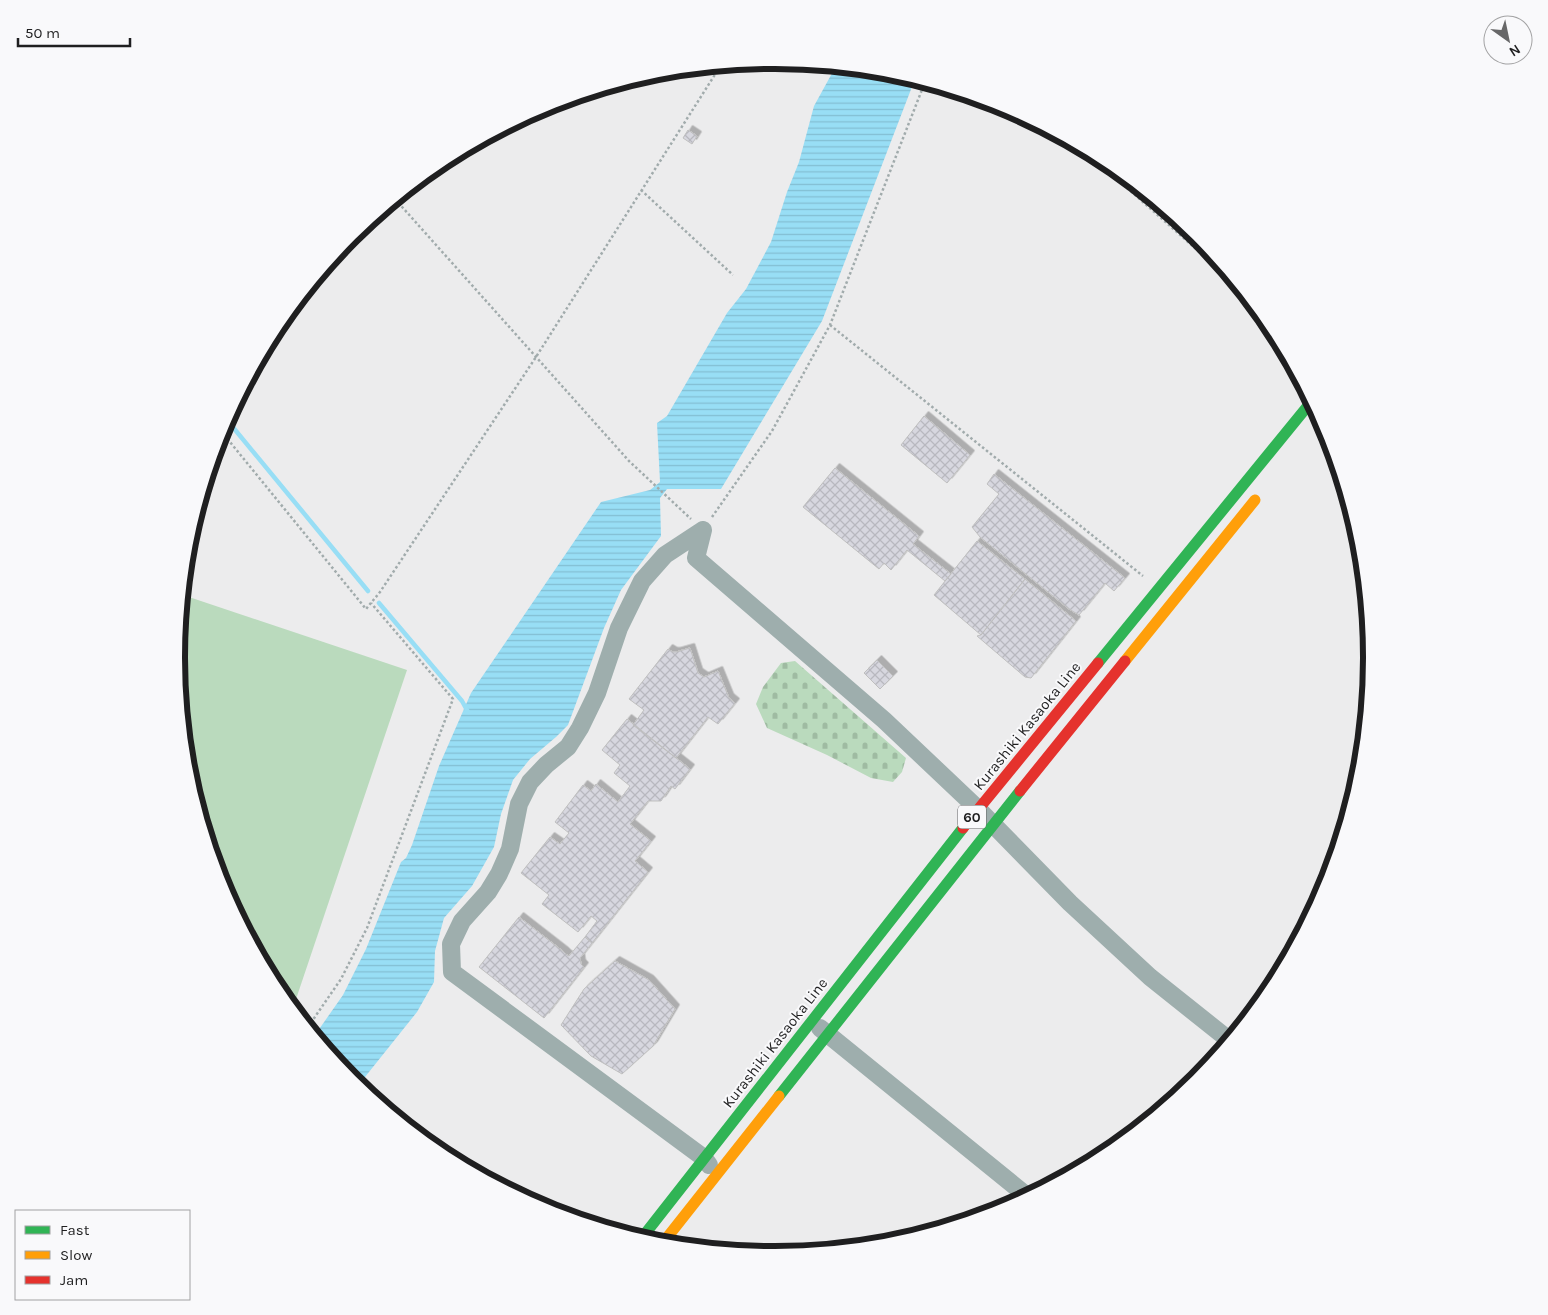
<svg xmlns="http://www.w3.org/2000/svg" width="1548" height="1315" viewBox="0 0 1548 1315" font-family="Karla,sans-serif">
<defs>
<pattern id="cemetery-stones" width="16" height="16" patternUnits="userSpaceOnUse" patternTransform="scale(1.25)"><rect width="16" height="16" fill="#badabd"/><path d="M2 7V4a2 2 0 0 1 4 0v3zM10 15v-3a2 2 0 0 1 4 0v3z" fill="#9fbba2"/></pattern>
<pattern id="water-rules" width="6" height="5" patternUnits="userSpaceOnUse" patternTransform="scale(1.25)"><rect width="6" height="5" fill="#98def5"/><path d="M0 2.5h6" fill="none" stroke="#83bed2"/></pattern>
<pattern id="building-cross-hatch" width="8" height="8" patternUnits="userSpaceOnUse" patternTransform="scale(1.25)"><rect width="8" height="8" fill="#d7d7df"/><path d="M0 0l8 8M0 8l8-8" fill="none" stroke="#b8b8bf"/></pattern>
<filter id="shadow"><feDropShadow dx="4.5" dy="-4.5" stdDeviation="0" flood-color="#0004"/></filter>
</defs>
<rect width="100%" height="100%" fill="#ececed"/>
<!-- cemetery -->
<path fill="url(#cemetery-stones)" d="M795,661L906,758L902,772L893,782L871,778L827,755L767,728L756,704L763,687L781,663Z"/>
<!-- pitch -->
<path fill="#badabd" d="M183,595L407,670L293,1008L277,989L222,886L188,774L177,657Z"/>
<!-- water -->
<path fill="url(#water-rules)" d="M836,66L891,72L915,79L822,321L721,489H667L660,498L661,536L621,590L604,628L568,725L556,737L530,759L513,780L501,814L494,847L472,886L444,918L435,951L434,982L417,1012L365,1077L357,1085L351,1080L315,1035L343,995L366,949L401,862L406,858L412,845L439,766L471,693L601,502L650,490L660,482L657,423L667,416L727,313L746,289L771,242L787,192L799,162L814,106Z"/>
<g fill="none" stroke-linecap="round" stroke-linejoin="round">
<!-- stream -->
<path stroke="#98def5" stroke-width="4.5" d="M227,420L368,591
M379,603L462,701L468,712"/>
</g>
<!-- building -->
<path fill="url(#building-cross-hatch)" stroke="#bfbfbf" filter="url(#shadow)" d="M688,130L697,136L692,144L683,138Z
M924,416L970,455L947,483L901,445Z
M835,468L919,536L913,544L951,574L945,581L907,550L891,570L884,563L879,569L803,507Z
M994,474L1125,578L1114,591L1105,583L1079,615L1069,609L980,537L972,527L999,494L987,484Z
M977,541L1025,579L981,635L934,595Z
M1025,579L1076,621L1031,678L1025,677L977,636L981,635Z
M690,648L698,673L704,677L718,671L729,698L735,703L718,724L708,717L676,758L633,725L644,710L629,699L668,649L673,652H676Z
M877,660L893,676L880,689L864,673Z
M627,719L690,769L675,789L671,786L661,801H648L630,824L651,841L635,861L648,872L592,943L585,937L597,921L591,916L578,932L542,904L549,895L521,873L550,837L560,844L569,833L555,822L583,785L591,791L596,784L618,802L630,786L614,773L620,765L602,750Z
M519,917L564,952L567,955L569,956L585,937L592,943L580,958L581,964L584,967L544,1018L479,967Z
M615,961L649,980L675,1009L653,1046L622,1074L591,1056L561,1025L584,989Z"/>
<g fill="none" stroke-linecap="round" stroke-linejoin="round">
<!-- path -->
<path stroke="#a1abac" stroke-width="2.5" stroke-dasharray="2.5 2.5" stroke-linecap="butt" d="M1082,148L1240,288
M641,190L733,275
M395,199L629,461L691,519
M830,325L1143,576
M221,431L366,609L380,592L536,357L721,65
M712,517L772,431L830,325L925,82
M308,1027L341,979L367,928L453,699L371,603"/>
<!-- street -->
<path stroke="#9eaead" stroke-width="18" d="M703,530L665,555L642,581L619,628L597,693L580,728L568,747L546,765L530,782L519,804L510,849L499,874L488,892L462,921L451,944L452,972L704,1158L709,1165
M703,530L696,558L884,720L978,809L1070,903L1150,977L1229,1040
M820,1028L1027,1196"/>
<!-- fast -->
<path stroke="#30b455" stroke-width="11" d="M1098,663L1311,402
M779,1096L1020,791
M641,1239L963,828"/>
<!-- slow -->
<path stroke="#ff9f0a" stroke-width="11" d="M1125,661L1255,500
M662,1244L779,1096"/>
<!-- jam -->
<path stroke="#e5322d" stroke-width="11" d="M1020,791L1125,661
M963,828L1098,663"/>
</g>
<g text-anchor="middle" stroke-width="4" stroke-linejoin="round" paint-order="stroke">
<!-- shield labels -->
<rect fill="#f9f9fb" stroke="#606062" stroke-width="1" x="958" y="805.5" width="28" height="23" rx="4"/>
<g font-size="14" font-weight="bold" fill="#1f1f20">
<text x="972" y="822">60</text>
</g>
<!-- street labels -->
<g font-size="15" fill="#1f1f20" stroke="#f9f9fb">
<text transform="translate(1027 726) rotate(-51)" y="5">Kurashiki Kasaoka Line</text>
<text transform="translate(775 1043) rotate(-52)" y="5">Kurashiki Kasaoka Line</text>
</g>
</g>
<!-- crop -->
<path d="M0 0H1548V1315H0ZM773 69H775A588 588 0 0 1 1363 657V658A588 588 0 0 1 775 1246H773A588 588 0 0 1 185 658V657A588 588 0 0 1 773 69Z" fill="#f9f9fb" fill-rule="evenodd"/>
<path fill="none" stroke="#1f1f20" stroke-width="6" d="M773 69H775A588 588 0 0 1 1363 657V658A588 588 0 0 1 775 1246H773A588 588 0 0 1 185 658V657A588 588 0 0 1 773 69Z"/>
<!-- legend -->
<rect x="15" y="1210" width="175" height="90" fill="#f9f9fb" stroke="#a2a2a3"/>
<rect x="25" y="1226" width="25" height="8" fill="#30b455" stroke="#a2a2a3"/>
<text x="60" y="1235" font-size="15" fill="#1f1f20">Fast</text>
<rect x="25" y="1251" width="25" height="8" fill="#ff9f0a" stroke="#a2a2a3"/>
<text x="60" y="1260" font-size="15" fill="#1f1f20">Slow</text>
<rect x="25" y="1276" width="25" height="8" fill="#e5322d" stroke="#a2a2a3"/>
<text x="60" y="1285" font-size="15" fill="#1f1f20">Jam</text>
<!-- north arrow -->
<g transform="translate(1508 40) rotate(147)"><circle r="24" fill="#f9f9fb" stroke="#a2a2a3"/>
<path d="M0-4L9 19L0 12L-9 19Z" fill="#676768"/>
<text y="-8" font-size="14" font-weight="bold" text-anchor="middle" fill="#1f1f20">N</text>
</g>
<!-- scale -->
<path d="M18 38v8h112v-8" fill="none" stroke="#1f1f20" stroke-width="2.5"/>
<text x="25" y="38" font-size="15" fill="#1f1f20" stroke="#f9f9fb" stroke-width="4" paint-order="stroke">50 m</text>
</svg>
